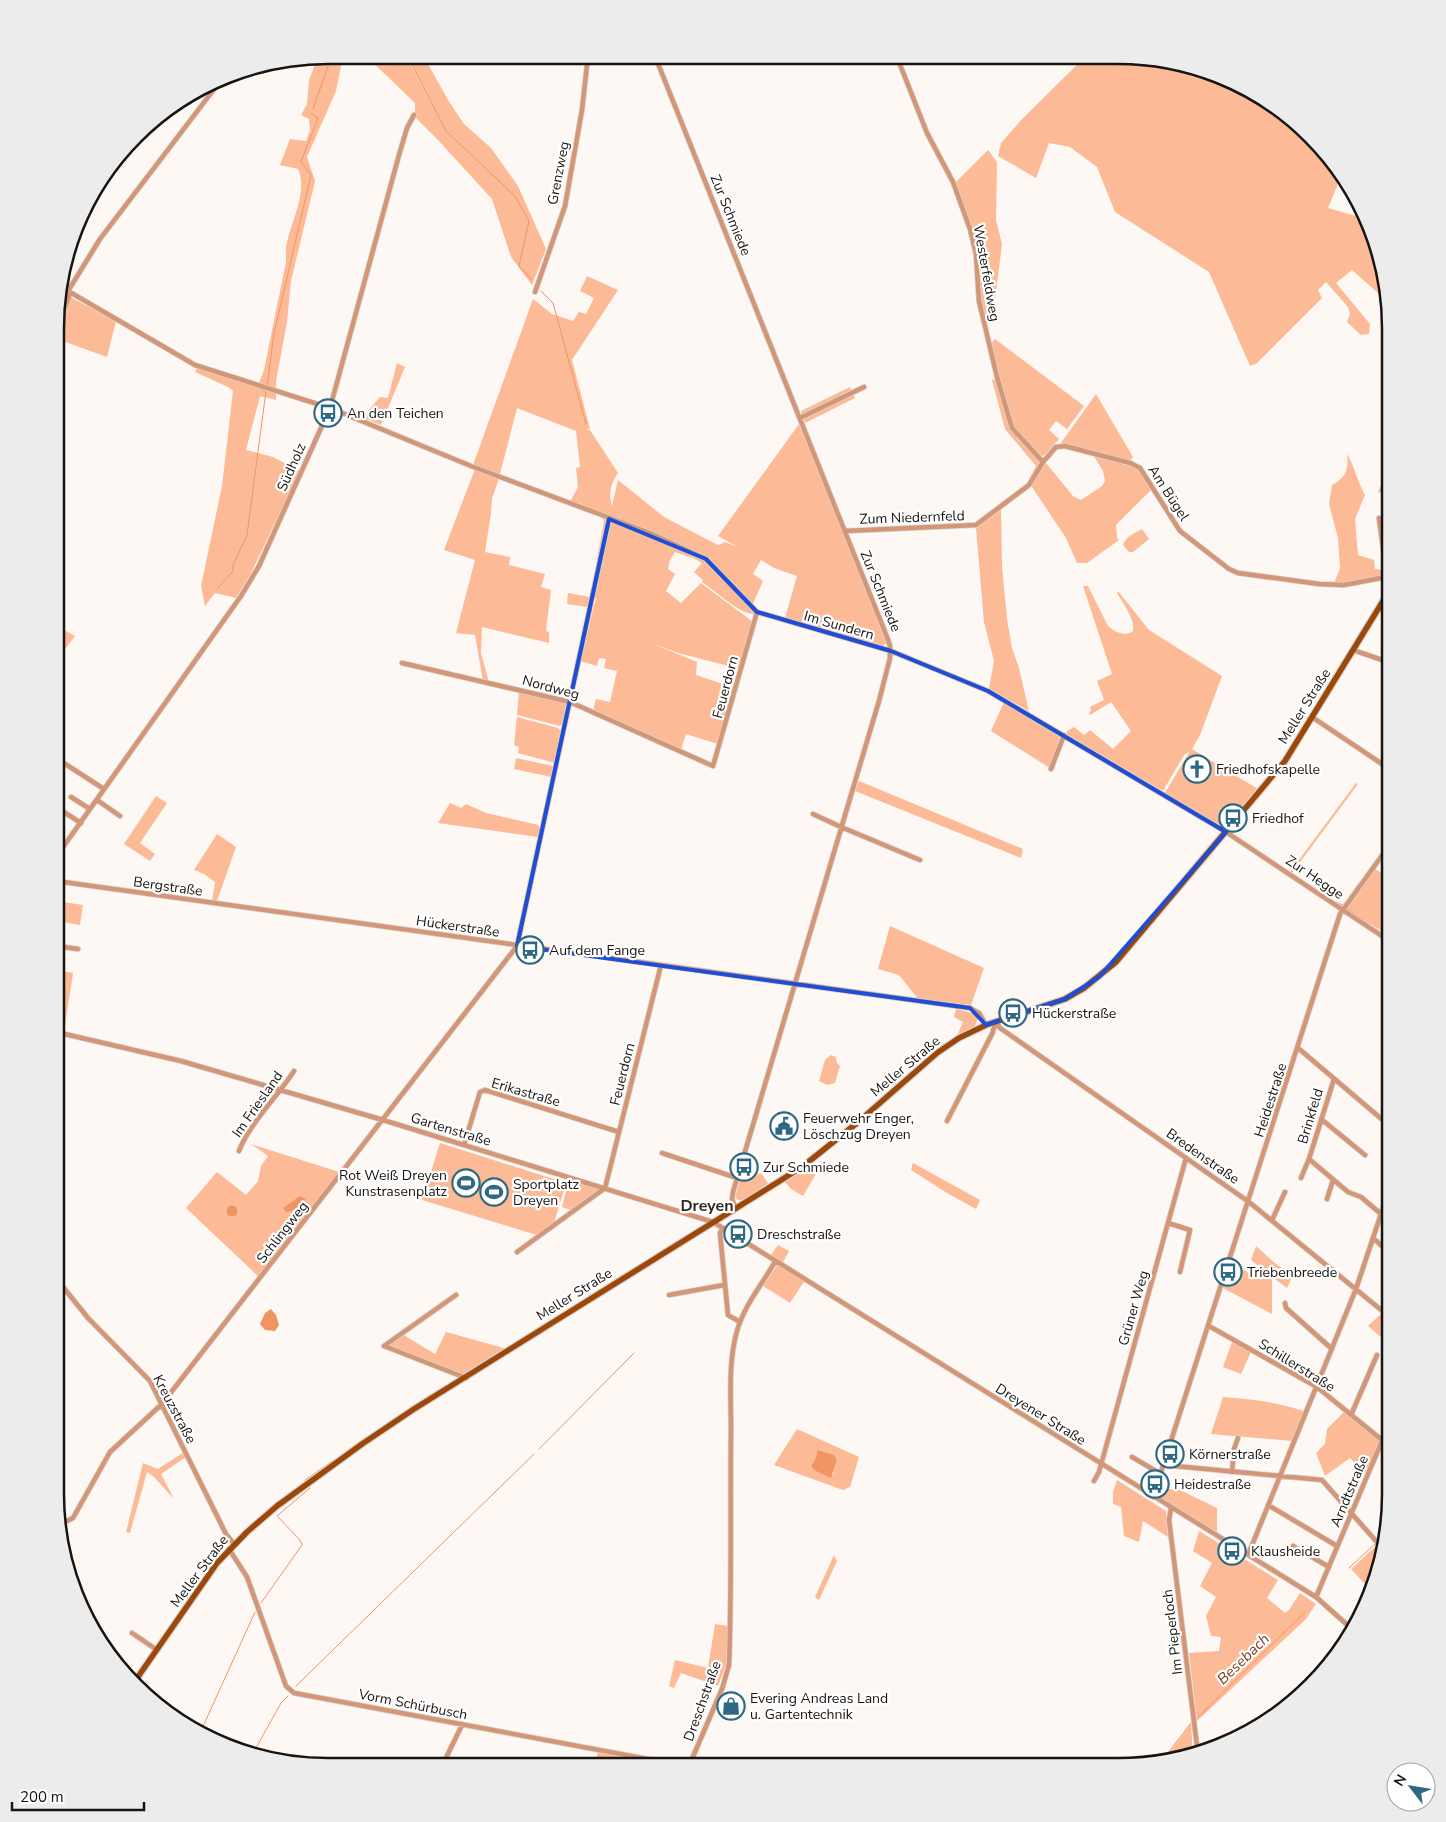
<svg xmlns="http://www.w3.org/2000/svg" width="1446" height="1822" viewBox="0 0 1446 1822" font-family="'Nunito Sans',sans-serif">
<rect width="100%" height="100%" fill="#fef8f4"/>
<!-- green -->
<path fill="#fcba96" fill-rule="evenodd" d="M327,55H345L341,66L336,91L307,157L315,181L291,281L287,322L276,381V400L260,396L246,450L273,457L300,471L250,575L236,598L215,593L205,606L201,586L222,486L233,391L228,387L195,372L198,366L259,383L264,370L286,262C286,256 285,249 287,242C292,220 308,191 298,169L280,165L290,139L306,141L310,130L309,119L301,115L307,104L309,80L318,57Z
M365,55H406L446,132L407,55H423L448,100L464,124L491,148L518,186L546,249L532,285L511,257L492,199L437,139L415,117V103Z
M1085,57H1154L1223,76L1270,101L1323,148L1342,174L1328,208L1366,219L1382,257L1386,287L1379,294L1352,270L1336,283L1370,324L1369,334L1361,335L1347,322L1350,314L1348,307L1326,282L1318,290L1322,298L1257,363L1250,366L1209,272L1115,212L1097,167L1070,147L1049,143L1036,178L998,156L1001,143L1023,118Z
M988,150L997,162L996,220L1002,244L993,315L984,316L972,228L956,182Z
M587,276L618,290L572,360L590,429L585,430H590L618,473C611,483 608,494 612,506L618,480L664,517L718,545L725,542L738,547L718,536L799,424L887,642L882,647L785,618L797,576L774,568L761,560L753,574L763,581L751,608L755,614C742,616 714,590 702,582L703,580L694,572L702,563L693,558L675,552L670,560L668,569L675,574L666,591L681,603L701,583L753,622L740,669L678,653L651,643L697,662L696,675L735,688L718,744L686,734L681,750L593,711L596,699L610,702L617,671L604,668L606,659L599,658L597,666L580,661L596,598L590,597L587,607L567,604L568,593L590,597L604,521L600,513L570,502L578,487L576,468L580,467L576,431L517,408L499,478L492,499L491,513L485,552L510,557L509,565L545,574L541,587L551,590L546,631L549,632V643L482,627L481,653L489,682L483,681L475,635L456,633L475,560L444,550L475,469L473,465L533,299L552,314L573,321L579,312L586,314L594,298L580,291Z
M60,296L70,297L116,321L107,357L57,339V302Z
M995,339L1084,406L1067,429L1056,421L1049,430L1059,439L1045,455L1041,456L1014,427L990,345Z
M397,363L405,367L381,425L362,418L380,397L388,398Z
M996,379L1010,430L1040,462L1039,473L1046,463L1073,496L1081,500L1102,486L1105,481L1103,471L1093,455L1136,468L1142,471L1152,489L1116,525L1117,538L1119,540L1087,563H1077L1066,538L1028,481L1036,466L1005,429L992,380Z
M850,387L855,398L805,423L801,411Z
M1096,394L1133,457L1130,461L1061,443Z
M1347,454C1355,467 1357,481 1365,495L1355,519L1358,555L1374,560L1375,569L1384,570V574L1347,587H1335V581L1340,568L1338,538L1329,504L1332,485C1346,478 1349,469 1347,454Z
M1384,478L1391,480V498L1378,492Z
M1001,509L1002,566L1007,619L1012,648L1019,668L1029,711L989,689L994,661L984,622L976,528Z
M1391,513V554L1384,555L1381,531L1384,529Z
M1142,529L1149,539L1133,552H1129L1123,545C1125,537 1135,533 1142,529Z
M1083,586H1088L1108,626C1115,632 1125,637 1133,631C1135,618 1123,604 1117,593L1118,591L1149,630L1222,676L1200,735L1192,749L1258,789L1229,822L1217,824L1165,793L1190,751L1184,755L1163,791L1067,735V731L1074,727L1084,735L1090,730L1113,749L1131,731L1111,702L1090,715L1089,713L1091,711L1090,707L1104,700L1097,681L1112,674Z
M57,626L75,636L57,660Z
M519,691L564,702L566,705L563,723L560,726L517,715Z
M1004,702L1060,736L1050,768L991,731Z
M517,717L558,728L561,731L555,763L518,753L519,747L514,745Z
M516,758L553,766L551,777L514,769Z
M859,781L1023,849L1021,858L855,791Z
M1356,783L1358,784L1292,873L1290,872Z
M156,796L167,803L140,843L155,854L150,861L124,844Z
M450,803L461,808L466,804L486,813L538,825L540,828L538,837L438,823Z
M217,834L236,847L217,901H212L215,882L204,874L194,870Z
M1375,869L1391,879L1390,936L1346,909Z
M56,901L83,905L80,925L56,921Z
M890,926L984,968L971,1005L918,999L899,975L878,969Z
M56,970L73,973L64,1032L56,1031Z
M956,1009L973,1013L978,1018L975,1026L957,1036L963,1022L954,1017Z
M831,1055L836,1057L837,1063L840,1066L835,1083L827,1085L819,1081L825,1060Z
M440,1143L566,1183L554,1223L537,1235L422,1200Z
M251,1144L339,1172L259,1277L186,1208L217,1172L246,1195L258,1181L261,1166L268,1156Z
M746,1160L750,1161L749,1166L756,1175L761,1173L768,1183L743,1201L738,1200L735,1197L741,1177H743Z
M812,1163L819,1169L803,1196L791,1189L785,1182Z
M913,1163L980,1200L976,1209L947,1193L911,1170Z
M569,1180L599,1189L571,1210L562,1207Z
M778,1245L789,1251L783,1262L807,1277L790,1303L763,1286L780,1261L771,1255Z
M1256,1246L1276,1264L1293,1275L1287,1288L1272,1277V1314L1223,1288L1230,1265L1246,1271L1253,1278L1258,1277L1261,1272V1268L1251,1260Z
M1382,1313L1391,1320V1342L1389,1344L1368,1326Z
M446,1332L507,1349L463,1375L387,1345L402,1334L435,1354Z
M1232,1342L1251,1352L1241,1374L1223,1367Z
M1223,1397C1251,1399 1277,1402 1304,1411L1292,1441L1211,1434Z
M1344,1412L1380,1441L1366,1475L1350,1458L1325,1476L1316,1453L1325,1444L1327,1429Z
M797,1429L859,1457L850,1487L843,1490L774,1465ZM817,1450L837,1461L833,1475L811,1466L816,1458Z
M184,1452L186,1457L161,1474L174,1499L154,1477L147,1472L130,1533L126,1532L143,1463L158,1469Z
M1117,1480L1166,1511L1168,1537L1143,1521L1139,1542L1124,1536L1121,1507L1113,1504V1492Z
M1159,1488L1180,1490L1217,1508V1532L1160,1498Z
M1199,1531L1278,1580L1267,1598L1285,1613L1289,1610L1300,1593L1316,1604L1306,1619L1197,1721L1189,1653L1219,1651L1221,1637L1211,1636L1206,1616L1216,1597L1200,1586L1212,1563L1193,1551Z
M1377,1545L1383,1551L1378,1574L1366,1585L1351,1569Z
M834,1555L837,1561L819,1600L815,1597Z
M715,1624L728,1626L726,1665L718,1686L681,1673L674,1688L669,1686L675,1660L708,1668Z
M1191,1724L1193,1756L1162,1762Z
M598,1752L630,1757L626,1766H594Z"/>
<!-- water -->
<path fill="#f09561" d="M300,1196L306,1199C300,1208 296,1210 286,1212L283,1208Z
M226.5 1211a5.5 5.5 0 1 1 11 0a5.5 5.5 0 1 1-11 0Z
M271,1309L276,1315L279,1325L275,1331L265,1330L260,1324L265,1313Z
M817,1450L834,1455L837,1461L831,1478L816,1471L811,1466L816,1458Z"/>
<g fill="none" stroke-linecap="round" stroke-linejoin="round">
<!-- stream -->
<path stroke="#f09561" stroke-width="1" d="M407,55L446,131L515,196L529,221L519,266L532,280
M313,109L332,55
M541,291L553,303L586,424
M267,387L274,333L311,175L301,162L318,118L311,113
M217,589L233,571V565L247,535L266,391
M1336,902L1342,905L1344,904L1359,883
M1347,908L1350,911L1388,937
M539,1449L634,1353
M305,1480L331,1462
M1379,1541L1386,1534
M1349,1568L1375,1544
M261,1603L302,1545L300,1540L277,1516L310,1488
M296,1686L534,1454
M1195,1720L1305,1612
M200,1733L255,1612
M252,1755L281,1703L288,1696
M1161,1762L1191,1723"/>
<!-- minor casing -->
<g stroke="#d9d4d0" stroke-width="6">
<path id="minor" d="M655,56L887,637L890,646V658L879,701L733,1192L732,1199L736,1209
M897,57L927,133L953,182L970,229L976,254L979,301L997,377L1012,428L1043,462
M68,291L195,365L330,408L471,466L650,533L706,559L757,612L891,651L988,691L1226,832L1391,942
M535,292L565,206L582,110L588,56
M57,309L100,239L221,80
M57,328L69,297L68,293
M800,418L864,387
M1379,518L1387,576
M845,531L976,525L1029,485L1043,462L1056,447L1065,446L1130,463L1140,468L1180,531L1229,569L1238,573L1319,584L1344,585L1391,576
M1353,650L1391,663
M402,663L570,702L713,766L757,612
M1312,717L1391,770
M56,758L104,789
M1051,769L1064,735
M71,797L90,809
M97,800L120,816
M56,807L81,823
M813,814L841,827L920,860
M56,857L241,596L259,566L330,408L399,155L407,128L414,115
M56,881L970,1008L979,1013L986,1025
M56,946L78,949
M996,1022L1000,1028L1249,1202L1391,1318
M56,1032L181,1061L383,1120L713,1222L1316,1597L1353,1630
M1298,1048L1391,1127
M1321,1119L1365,1155
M947,1121L992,1034L996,1022
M464,1145L480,1092L485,1090L619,1132
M239,1151C249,1124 278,1096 294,1071
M662,1153L737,1178
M1309,1159L1348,1192L1361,1197L1381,1214
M1301,1178L1309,1159L1334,1079
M605,1188L661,965
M1327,1199L1333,1180
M1272,1220L1285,1192
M1168,1223L1190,1230L1180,1272
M723,1228L720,1233L728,1315L740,1322
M1373,1238L1391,1254
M517,1252L605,1188
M55,1277L88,1318L150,1381L226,1534L234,1544
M669,1295L724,1285
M1285,1303L1286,1308L1332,1349
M1209,1326L1317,1387L1382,1440L1390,1450
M384,1346L456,1295
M384,1346L466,1378
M1351,1415L1377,1355
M1132,1457L1161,1474
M1164,1465L1322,1480L1383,1549
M1232,1472L1234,1449L1238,1438
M1094,1481L1099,1472L1186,1158
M1153,1497L1340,914L1391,843
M1268,1505L1337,1546
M1171,1508L1169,1520L1198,1754
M59,1525L73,1518L110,1452L162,1404L517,946L609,519
M1293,1546L1329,1567
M229,1549L247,1577L286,1686L294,1693L685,1766
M1248,1555L1356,1289L1391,1184
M1316,1597L1390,1422
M132,1633L157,1650
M442,1766L462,1725
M689,1766L722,1689L729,1665C732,1587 730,1508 731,1430C731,1398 728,1362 737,1331C744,1306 762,1284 775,1262"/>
</g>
<!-- major casing -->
<g stroke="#d9d4d0" stroke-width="8">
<path id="major" d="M133,1684L217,1563L247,1532L277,1506L362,1444L414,1409L802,1167L857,1123L937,1053L959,1038L986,1025L1065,999L1084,988L1116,962L1285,761L1391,588"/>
</g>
<!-- minor -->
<use href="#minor" stroke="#d39777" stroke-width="4.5"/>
<!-- major -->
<use href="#major" stroke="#9b480a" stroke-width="5.5"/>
</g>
<!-- marked area -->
<path fill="none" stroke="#1d4ed8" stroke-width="4" stroke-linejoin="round" d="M609,519L706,559L757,612L891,651L988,691L1226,832L1099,977L1065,999L986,1025L970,1008L517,946Z"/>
<!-- icons -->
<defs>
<g id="bus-ring" transform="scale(1.4375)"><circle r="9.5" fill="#fff" stroke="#2f6882" stroke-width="1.5"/><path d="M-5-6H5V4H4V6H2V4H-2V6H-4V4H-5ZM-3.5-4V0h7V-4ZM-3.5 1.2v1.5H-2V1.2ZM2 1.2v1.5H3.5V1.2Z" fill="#2f6882"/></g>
<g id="church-ring" transform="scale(1.4375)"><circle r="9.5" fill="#fff" stroke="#2f6882" stroke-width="1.5"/><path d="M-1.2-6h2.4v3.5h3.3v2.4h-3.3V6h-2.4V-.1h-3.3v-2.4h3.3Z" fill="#2f6882"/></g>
<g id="civic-ring" transform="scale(1.4375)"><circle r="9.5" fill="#fff" stroke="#2f6882" stroke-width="1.5"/><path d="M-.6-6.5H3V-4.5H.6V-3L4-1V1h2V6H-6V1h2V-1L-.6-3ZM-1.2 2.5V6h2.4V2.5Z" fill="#2f6882"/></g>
<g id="stadium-ring" transform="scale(1.4375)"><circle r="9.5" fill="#fff" stroke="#2f6882" stroke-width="1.5"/><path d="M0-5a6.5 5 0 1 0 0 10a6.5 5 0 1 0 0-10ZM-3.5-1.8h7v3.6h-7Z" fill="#2f6882"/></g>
<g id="shop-ring" transform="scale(1.4375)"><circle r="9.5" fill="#fff" stroke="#2f6882" stroke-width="1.5"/><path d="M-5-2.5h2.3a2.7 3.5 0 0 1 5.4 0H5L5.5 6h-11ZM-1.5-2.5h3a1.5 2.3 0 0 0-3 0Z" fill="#2f6882"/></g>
</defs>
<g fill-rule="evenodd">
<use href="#bus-ring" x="328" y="413"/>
<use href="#church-ring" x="1197" y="769"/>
<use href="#bus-ring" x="1233" y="818"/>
<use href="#bus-ring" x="530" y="950"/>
<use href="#bus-ring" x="1013" y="1013"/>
<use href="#civic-ring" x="784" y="1126"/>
<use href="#bus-ring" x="744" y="1167"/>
<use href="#stadium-ring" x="466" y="1183"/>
<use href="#stadium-ring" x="494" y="1192"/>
<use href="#bus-ring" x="738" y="1234"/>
<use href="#bus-ring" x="1228" y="1272"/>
<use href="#bus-ring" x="1170" y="1454"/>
<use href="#bus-ring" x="1155" y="1484"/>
<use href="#bus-ring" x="1232" y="1551"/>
<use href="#shop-ring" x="731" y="1706"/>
</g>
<g text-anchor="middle" stroke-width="4.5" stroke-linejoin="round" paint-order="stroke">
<!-- street labels -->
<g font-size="14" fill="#181412" stroke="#fff">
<text transform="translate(558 173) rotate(-79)" y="5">Grenzweg</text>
<text transform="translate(731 215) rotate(68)" y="5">Zur Schmiede</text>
<text transform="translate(987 273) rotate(80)" y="5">Westerfeldweg</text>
<text transform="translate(291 467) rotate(-66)" y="5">Südholz</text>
<text transform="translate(1169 493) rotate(57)" y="5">Am Bügel</text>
<text transform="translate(912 517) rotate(-2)" y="5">Zum Niedernfeld</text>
<text transform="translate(881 591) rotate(68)" y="5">Zur Schmiede</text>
<text transform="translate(839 625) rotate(16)" y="5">Im Sundern</text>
<text transform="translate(551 687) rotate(15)" y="5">Nordweg</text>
<text transform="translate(725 687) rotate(-75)" y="5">Feuerdorn</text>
<text transform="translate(1304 706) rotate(-58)" y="5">Meller Straße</text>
<text transform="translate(1315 877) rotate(34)" y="5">Zur Hegge</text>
<text transform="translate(168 886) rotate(8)" y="5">Bergstraße</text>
<text transform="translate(458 926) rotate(8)" y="5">Hückerstraße</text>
<text transform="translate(905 1066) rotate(-40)" y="5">Meller Straße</text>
<text transform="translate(622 1074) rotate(-76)" y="5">Feuerdorn</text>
<text transform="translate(526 1092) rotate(16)" y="5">Erikastraße</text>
<text transform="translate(1270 1100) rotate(-72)" y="5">Heidestraße</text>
<text transform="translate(257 1104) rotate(-55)" y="5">Im Friesland</text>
<text transform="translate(1310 1116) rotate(-73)" y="5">Brinkfeld</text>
<text transform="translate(451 1129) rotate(17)" y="5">Gartenstraße</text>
<text transform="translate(1203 1156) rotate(35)" y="5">Bredenstraße</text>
<text transform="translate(282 1232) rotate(-52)" y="5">Schlingweg</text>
<text transform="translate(574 1294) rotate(-32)" y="5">Meller Straße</text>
<text transform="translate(1133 1308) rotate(-74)" y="5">Grüner Weg</text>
<text transform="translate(1297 1365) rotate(32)" y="5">Schillerstraße</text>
<text transform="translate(175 1409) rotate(62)" y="5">Kreuzstraße</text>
<text transform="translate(1041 1414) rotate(32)" y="5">Dreyener Straße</text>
<text transform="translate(1349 1491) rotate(-67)" y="5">Arndtstraße</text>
<text transform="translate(199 1571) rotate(-53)" y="5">Meller Straße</text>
<text transform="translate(1172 1632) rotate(-97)" y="5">Im Pieperloch</text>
<text transform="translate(702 1701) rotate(-70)" y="5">Dreschstraße</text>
<text transform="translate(413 1704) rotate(11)" y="5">Vorm Schürbusch</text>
</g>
<!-- poi labels -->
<g font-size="14" fill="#181412" stroke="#fff" text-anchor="start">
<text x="347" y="418">An den Teichen</text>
<text x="1216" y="774">Friedhofskapelle</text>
<text x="1252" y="823">Friedhof</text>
<text x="549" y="955">Auf dem Fange</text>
<text x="1032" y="1018">Hückerstraße</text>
<text x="803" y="1123">Feuerwehr Enger,<tspan x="803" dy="16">Löschzug Dreyen</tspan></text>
<text x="763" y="1172">Zur Schmiede</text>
<text x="447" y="1180" text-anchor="end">Rot Weiß Dreyen<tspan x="447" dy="16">Kunstrasenplatz</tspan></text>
<text x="513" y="1189">Sportplatz<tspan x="513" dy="16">Dreyen</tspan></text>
<text x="757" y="1239">Dreschstraße</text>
<text x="1247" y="1277">Triebenbreede</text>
<text x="1189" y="1459">Körnerstraße</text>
<text x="1174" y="1489">Heidestraße</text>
<text x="1251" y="1556">Klausheide</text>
<text x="750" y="1703">Evering Andreas Land<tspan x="750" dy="16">u. Gartentechnik</tspan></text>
</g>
<!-- water labels -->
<g font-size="15" font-style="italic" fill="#773c18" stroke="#fff">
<text transform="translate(1243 1659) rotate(-44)" y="5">Besebach</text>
</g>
<!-- quarter labels -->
<g font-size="16" font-weight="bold" fill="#302823" stroke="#fff">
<text x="707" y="1211">Dreyen</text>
</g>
</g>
<!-- crop -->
<path d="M0 0H1446V1822H0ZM328 64H1118A264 264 0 0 1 1382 328V1494A264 264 0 0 1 1118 1758H328A264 264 0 0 1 64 1494V328A264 264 0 0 1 328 64Z" fill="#edecec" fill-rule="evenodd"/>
<path fill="none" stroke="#181412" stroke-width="2.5" d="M328 64H1118A264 264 0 0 1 1382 328V1494A264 264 0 0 1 1118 1758H328A264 264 0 0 1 64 1494V328A264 264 0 0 1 328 64Z"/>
<!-- north arrow -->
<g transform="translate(1411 1787) rotate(301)"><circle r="24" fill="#ffffff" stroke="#a3a1a0"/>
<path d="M0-4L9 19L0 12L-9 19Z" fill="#2f6882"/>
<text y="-8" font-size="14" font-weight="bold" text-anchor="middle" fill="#181412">N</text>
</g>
<!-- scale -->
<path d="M12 1802v8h132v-8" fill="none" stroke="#181412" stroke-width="2.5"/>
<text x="20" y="1802" font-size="15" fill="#181412" stroke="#ffffff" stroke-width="4" paint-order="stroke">200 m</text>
</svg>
